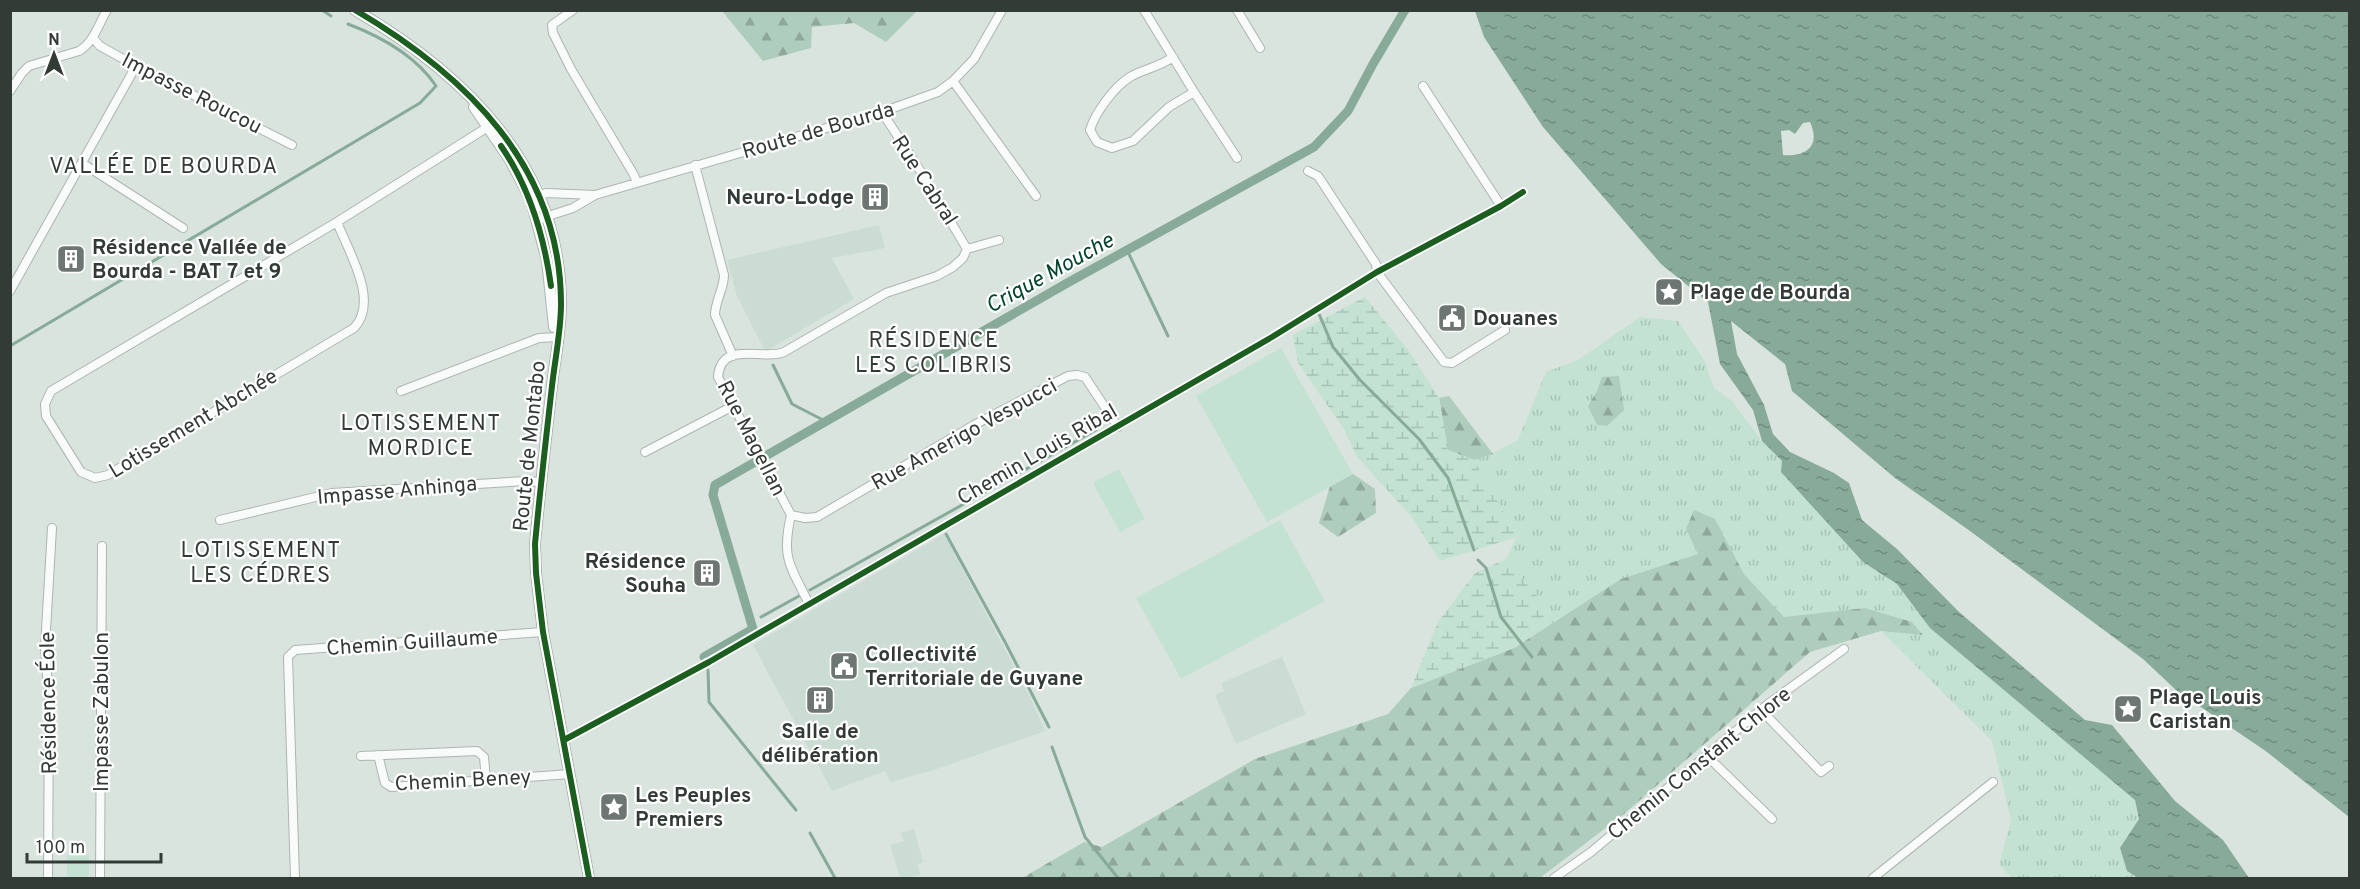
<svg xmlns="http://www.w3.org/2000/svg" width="2360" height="889" viewBox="0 0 2360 889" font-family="Overpass,sans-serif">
<defs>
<pattern id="grass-tufts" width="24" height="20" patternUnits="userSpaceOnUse" patternTransform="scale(1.5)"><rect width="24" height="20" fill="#c3e2d1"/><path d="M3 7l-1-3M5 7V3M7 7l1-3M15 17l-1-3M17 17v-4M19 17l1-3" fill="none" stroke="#a8c3b4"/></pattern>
<pattern id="forest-firs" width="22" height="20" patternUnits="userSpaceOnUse" patternTransform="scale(1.5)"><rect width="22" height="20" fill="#afcdbd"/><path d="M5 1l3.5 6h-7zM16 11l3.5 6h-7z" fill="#8fa89a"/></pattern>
<pattern id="wetland-marsh" width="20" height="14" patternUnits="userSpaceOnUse" patternTransform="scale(1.5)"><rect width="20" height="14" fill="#c3e2d1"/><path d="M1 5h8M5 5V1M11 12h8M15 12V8" fill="none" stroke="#a8c3b4"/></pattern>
<pattern id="water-ripples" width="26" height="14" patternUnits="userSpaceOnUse" patternTransform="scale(1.5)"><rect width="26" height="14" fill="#87ab98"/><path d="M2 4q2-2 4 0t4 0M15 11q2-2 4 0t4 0" fill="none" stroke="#6f8c7d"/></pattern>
</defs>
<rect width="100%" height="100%" fill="#dae4df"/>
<!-- built -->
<path fill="#cadcd3" d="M879,225L885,248L832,258L854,299L768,350L764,349L737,296L727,260Z
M944,534L1030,697L1045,731L934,770L891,782L885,771L832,791L753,645Z
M1282,657L1306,714L1236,744L1215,695L1224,691L1221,683Z
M914,829L923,862L917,864L921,875L900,878L890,845L904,841L901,833Z"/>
<!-- grass -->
<path fill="url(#grass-tufts)" d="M1640,317L1678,321L1705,361L1714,388L1732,401L1762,441L1782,461L1863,562L1897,584L1930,628L2135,800L2139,819L2120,849L2127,871L2138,878H2012L1999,865L2011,820L1992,741L1881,631L1922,634L1912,622L1865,608L1784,617L1744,574L1715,519L1699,554L1621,579L1557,620L1506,559L1517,537L1474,460L1493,453L1518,440L1546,372L1578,360Z"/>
<!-- forest -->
<path fill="url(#forest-firs)" d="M722,11H917L886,42L854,23L812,27L811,48L763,61Z
M1619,376L1624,410L1607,426L1597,425L1588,406L1597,391L1602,377Z
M1449,396L1493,454L1474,460L1448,450L1439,398Z
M1353,474L1375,489L1376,513L1338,537L1319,523L1330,486Z
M1694,510L1715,519L1744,574L1784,617L1865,608L1912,622L1923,635L1881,631L1810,652L1624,814L1540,878H1022L1084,842L1102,847L1255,759L1388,714L1411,688L1514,648L1621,579L1698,554L1686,529Z"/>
<!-- wetland -->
<path fill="url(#wetland-marsh)" d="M1365,297L1409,351L1439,398L1448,450L1474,460L1517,537L1440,561L1411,516L1357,457L1344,429L1298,363L1293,335Z
M1506,559L1557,620L1511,649L1411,688L1438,622L1475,573Z"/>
<!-- pitch -->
<path fill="#c3e2d1" d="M1281,348L1353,474L1267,522L1196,396Z
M1119,469L1145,519L1120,532L1093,483Z
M1280,520L1325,601L1181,679L1136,598Z
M67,854H89V878H67Z"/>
<!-- water -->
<path fill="url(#water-ripples)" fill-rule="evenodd" d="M1475,11H2349V817L2267,752L2176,690L2143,659L1970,531L1895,478L1792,391L1785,364L1731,321L1737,354L1764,405L1773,434L1790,452L1834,473L1849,483L1862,520L1897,549L1958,611L2085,720L2112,725L2175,801L2223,840L2249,878H2138L2127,871L2120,848L2139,819L2135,800L1930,628L1897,584L1863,562L1781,472L1782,461L1762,441L1753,410L1720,364L1708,302L1661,264L1543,127L1484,37ZM1810,122C1821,146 1806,157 1783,155L1781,131L1789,130L1795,134L1803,123Z"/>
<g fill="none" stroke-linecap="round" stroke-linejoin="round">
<!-- stream -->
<path stroke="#87ab98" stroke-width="3" d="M322,10L331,16
M1127,250L1168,336
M1319,314L1333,347L1360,380L1419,439L1448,478L1474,550
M10,346L420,103L436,86C416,56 382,37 348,24
M773,365L792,404L827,422
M946,534L1005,642L1049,727
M1478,560L1486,568L1501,617L1532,657
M810,590L1096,430
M761,617L799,596
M708,670L709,702L796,810
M1052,747L1085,837L1118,878
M810,833L835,878"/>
<!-- canal -->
<path stroke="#87ab98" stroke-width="9" d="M704,657L753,629L713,495L715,485L1069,282L1314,147L1348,111L1373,64L1405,10"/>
<!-- minor casing -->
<g stroke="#adb5b1" stroke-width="10">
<path id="minor" d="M573,10L552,25L553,33L571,69L634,175L637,183
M1144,10L1194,92L1237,158
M1237,10L1260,48
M93,38L100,46L136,66L292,145
M1173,57C1160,67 1143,69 1130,77C1114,87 1095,113 1090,130L1097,142L1112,148L1133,141L1169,107L1194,92
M953,81L1036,196
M1423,86L1501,206
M10,91L22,73L29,66L79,51C94,42 98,25 107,10
M882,112L921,172L967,249
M82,163L183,228
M695,165L724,275C724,289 715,301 715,315L733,356
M1308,171L1318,176L1376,264L1377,272L1444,362L1452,363L1505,330
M534,198L546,193L595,195
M542,218L573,208L595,195L882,112L938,92L953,81L974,59L1002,10
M337,222C348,251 380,301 354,328L108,475L95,478L81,472L46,416L45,404L51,391L337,222L491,125
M10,291L136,66
M401,391L539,338L558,337
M645,452L733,406
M791,515L805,518L817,517L974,425L1068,376L1077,375L1085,377L1118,427
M220,520L332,493L525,481L541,482
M809,604C790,565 781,559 791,515L718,377C721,339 764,361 784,352L886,293L937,276L953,267L963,258L967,249L999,240
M1761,710L1821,772L1829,766
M564,740L709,662L1272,337L1377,272L1501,206L1523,192
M378,755L385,783L391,787L570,774
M361,756L477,751L484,757L486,780
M1707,756L1772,819
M48,878L49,702L45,647L52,528
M100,878L102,546
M295,878L288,657L295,650L543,632
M1554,878L1591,852L1768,704L1844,649
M1873,878L1993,782"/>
</g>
<!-- secondary casing -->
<g stroke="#adb5b1" stroke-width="12">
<path id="secondary" d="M355,10C466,75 561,167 561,304C561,331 555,359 552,386C546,438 540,491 535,544L536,573L543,632L589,878
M474,107L510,160L531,200L547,260L554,327"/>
</g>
<!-- minor -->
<use href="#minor" stroke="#f9fbfa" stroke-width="8"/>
<!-- secondary -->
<use href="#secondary" stroke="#f9fbfa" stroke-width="10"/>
<!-- cycleway casing -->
<g stroke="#fff" stroke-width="10">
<path id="cycleway" d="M355,10C466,75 561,167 561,304C561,331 555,359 552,386C546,438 540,491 535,544L536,573L543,632L589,878
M501,146C530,188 544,236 551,286
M564,740L709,662L1272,337L1377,272L1501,206L1523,192"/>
</g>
<!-- cycleway -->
<use href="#cycleway" stroke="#1b5e20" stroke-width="6"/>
</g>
<!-- icons -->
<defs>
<g id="building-square" transform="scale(1.5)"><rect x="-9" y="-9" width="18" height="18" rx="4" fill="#6d7672" stroke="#fff"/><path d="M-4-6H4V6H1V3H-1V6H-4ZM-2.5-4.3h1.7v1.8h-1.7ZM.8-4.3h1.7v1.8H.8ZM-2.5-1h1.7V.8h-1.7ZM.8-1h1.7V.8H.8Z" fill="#fff"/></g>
<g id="sight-square" transform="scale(1.5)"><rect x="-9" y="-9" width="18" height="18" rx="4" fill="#6d7672" stroke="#fff"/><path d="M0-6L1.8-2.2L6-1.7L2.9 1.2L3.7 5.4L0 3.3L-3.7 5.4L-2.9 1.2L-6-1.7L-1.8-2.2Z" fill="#fff"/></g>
<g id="civic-square" transform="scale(1.5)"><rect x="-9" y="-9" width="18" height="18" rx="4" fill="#6d7672" stroke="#fff"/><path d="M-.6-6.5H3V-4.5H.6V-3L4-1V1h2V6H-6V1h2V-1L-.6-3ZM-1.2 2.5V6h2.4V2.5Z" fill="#fff"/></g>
</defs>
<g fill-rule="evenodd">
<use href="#building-square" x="875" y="197"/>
<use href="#building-square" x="71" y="259"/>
<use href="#sight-square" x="1669" y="292"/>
<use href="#civic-square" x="1452" y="318"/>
<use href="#building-square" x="707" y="573"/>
<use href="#civic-square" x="844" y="666"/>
<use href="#building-square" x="820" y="700"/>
<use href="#sight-square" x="2128" y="709"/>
<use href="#sight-square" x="614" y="807"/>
</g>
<g text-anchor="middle" stroke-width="4.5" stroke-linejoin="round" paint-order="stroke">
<!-- street labels -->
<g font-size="21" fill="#333b37" stroke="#fff">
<text transform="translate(192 93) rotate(27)" y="7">Impasse Roucou</text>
<text transform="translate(818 130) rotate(-16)" y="7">Route de Bourda</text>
<text transform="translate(925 180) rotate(57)" y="7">Rue Cabral</text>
<text transform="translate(193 423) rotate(-31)" y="7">Lotissement Abchée</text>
<text transform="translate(964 434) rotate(-29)" y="7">Rue Amerigo Vespucci</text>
<text transform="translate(752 438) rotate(63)" y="7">Rue Magellan</text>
<text transform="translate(529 446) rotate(-84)" y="7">Route de Montabo</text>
<text transform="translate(1037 454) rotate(-30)" y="7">Chemin Louis Ribal</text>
<text transform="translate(397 490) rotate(-5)" y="7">Impasse Anhinga</text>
<text transform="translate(412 642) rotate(-4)" y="7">Chemin Guillaume</text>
<text transform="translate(48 703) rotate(-91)" y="7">Résidence Éole</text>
<text transform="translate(101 712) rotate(-90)" y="7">Impasse Zabulon</text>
<text transform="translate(1699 763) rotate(-39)" y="7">Chemin Constant Chlore</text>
<text transform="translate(463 780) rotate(-3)" y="7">Chemin Beney</text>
</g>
<!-- poi labels -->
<g font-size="21" font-weight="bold" fill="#333b37" stroke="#fff" text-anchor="start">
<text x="854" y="204" text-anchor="end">Neuro-Lodge</text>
<text x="92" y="254">Résidence Vallée de<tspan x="92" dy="24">Bourda - BAT 7 et 9</tspan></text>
<text x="1690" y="299">Plage de Bourda</text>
<text x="1473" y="325">Douanes</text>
<text x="686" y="568" text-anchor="end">Résidence<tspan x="686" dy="24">Souha</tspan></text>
<text x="865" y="661">Collectivité<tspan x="865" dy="24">Territoriale de Guyane</tspan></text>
<text x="2149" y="704">Plage Louis<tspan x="2149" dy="24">Caristan</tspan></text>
<text x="820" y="738" text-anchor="middle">Salle de<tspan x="820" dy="24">délibération</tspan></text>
<text x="635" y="802">Les Peuples<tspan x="635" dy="24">Premiers</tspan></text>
</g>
<!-- neighbourhood labels -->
<g font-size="22" letter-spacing="1.5" fill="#333b37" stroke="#fff">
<text x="164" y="173">VALLÉE DE BOURDA</text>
<text x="934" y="347">RÉSIDENCE<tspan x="934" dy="25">LES COLIBRIS</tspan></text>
<text x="421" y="430">LOTISSEMENT<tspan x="421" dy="25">MORDICE</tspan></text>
<text x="261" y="557">LOTISSEMENT<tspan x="261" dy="25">LES CÉDRES</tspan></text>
</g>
<!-- water labels -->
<g font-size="22" font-style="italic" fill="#03442c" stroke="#fff">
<text transform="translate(1049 272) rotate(-29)" y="8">Crique Mouche</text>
</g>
</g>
<!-- border -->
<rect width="2360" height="889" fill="none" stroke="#333b37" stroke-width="24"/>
<!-- north arrow -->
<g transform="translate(54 54)" stroke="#ffffff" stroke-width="4.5" paint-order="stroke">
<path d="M0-4.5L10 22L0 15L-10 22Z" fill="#333b37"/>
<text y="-9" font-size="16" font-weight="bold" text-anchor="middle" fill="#333b37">N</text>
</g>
<!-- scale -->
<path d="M27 853v9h134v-9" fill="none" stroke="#333b37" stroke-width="3"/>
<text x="36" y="853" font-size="18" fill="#333b37" stroke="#ffffff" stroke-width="4.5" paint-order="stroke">100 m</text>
</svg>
